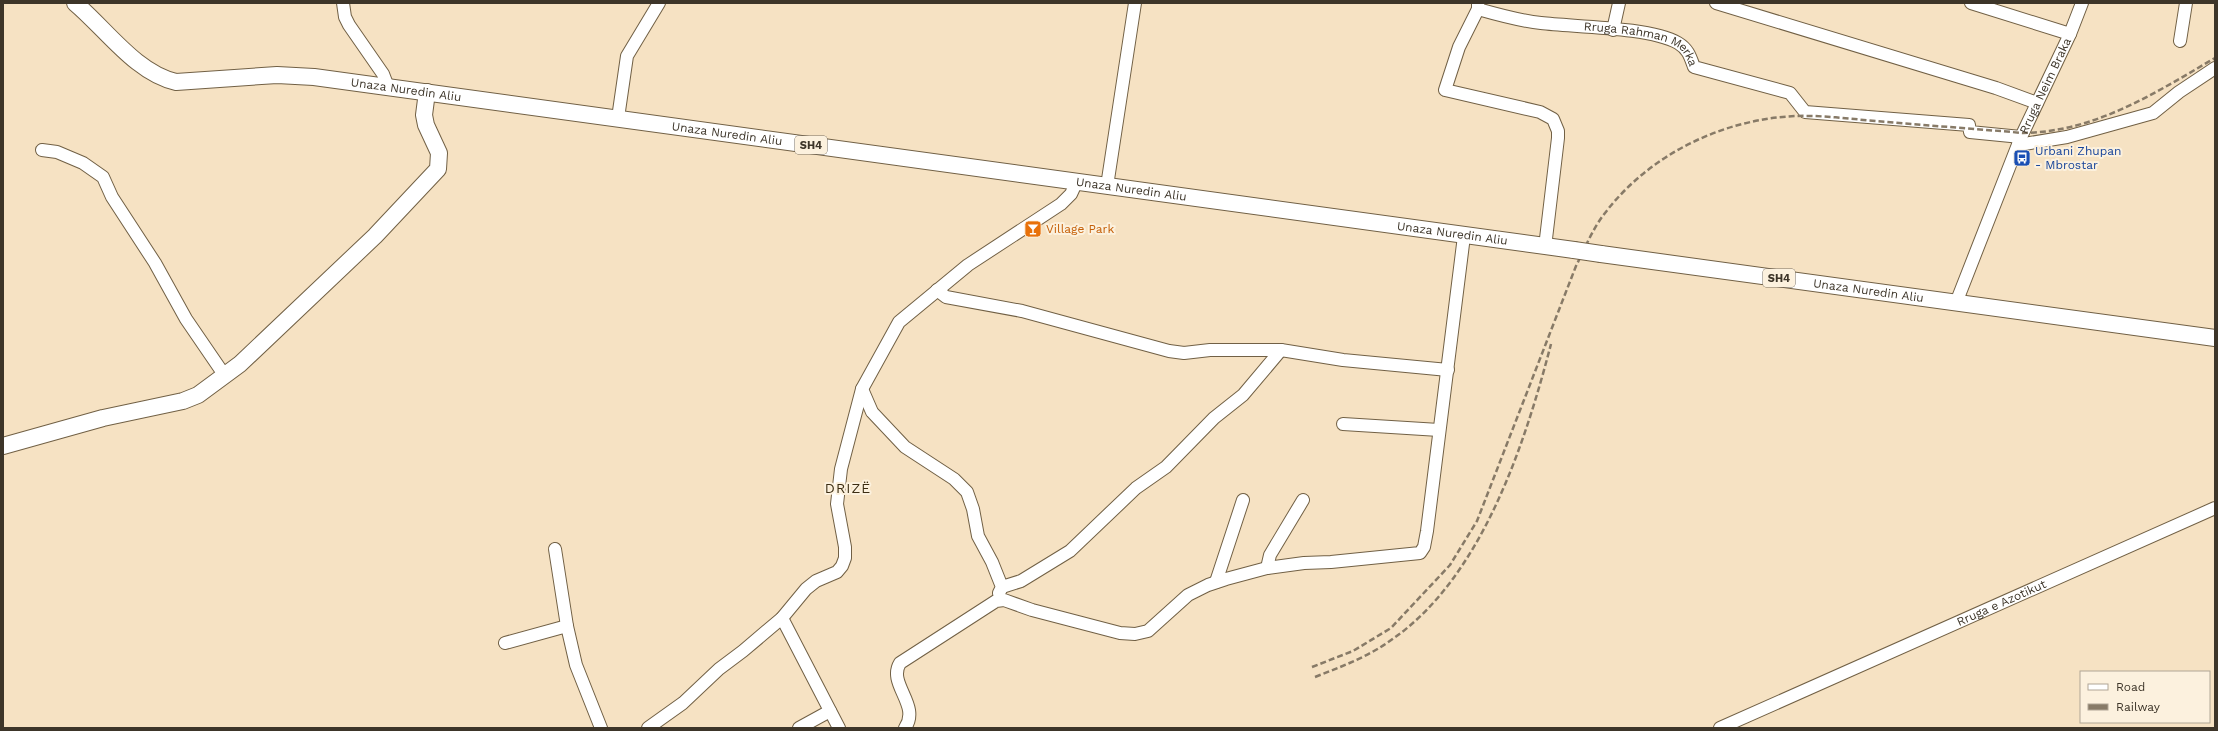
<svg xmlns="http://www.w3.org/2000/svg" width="2218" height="731" viewBox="0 0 2218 731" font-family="'Work Sans',sans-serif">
<rect width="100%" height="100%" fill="#f6e2c3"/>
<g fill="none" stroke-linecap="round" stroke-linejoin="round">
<!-- minor casing -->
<g stroke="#716045" stroke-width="14">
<g id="minor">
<path d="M343,3L345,17L349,25L383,74L388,87"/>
<path d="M1478,3V9L1459,47L1445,90L1540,112L1553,119L1558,131V138L1545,247"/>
<path d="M1716,3L1996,88L2037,103"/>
<path d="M1971,3L2070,34"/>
<path id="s1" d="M1478,9C1499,15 1520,21 1541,23C1575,27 1650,27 1678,43C1688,49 1690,56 1694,67L1790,93L1805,112L1969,125L1970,132L2021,137"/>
<path d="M1613,30L1619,3"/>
<path d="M2180,41L2186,3"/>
<path d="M618,118L627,56L659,3"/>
<path d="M2018,145L2067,137L2153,113L2179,92L2215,68"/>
<path d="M42,150L57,152L83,163L103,177L112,197L155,263L186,319L225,376"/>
<path d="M1107,186L1135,3"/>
<path d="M937,290L946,297L1022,311L1169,351L1184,353L1210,350H1281L1343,360L1448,370"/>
<path id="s2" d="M1956,303L2021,137L2070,34L2082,3"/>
<path d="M862,389L872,412L905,447L954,479L967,492L973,509L978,536L992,562L1002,587L999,593"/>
<path d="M1343,424L1439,430"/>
<path d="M555,549L567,626"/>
<path d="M1267,568L1270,555L1303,500"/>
<path d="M1216,582L1243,500"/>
<path d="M1002,587L1021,581L1070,551L1136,488L1166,467L1214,418L1243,395L1281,350"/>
<path d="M782,618L839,728"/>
<path d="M505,643L567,626L576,665L601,728"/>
<path d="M648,728L683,703L719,669L743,651L782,618L806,589L816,581L837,572L842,566L845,558V547L837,504L841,469L862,389L899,322L968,265L1061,204L1071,194L1077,181"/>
<path d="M799,728L830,711"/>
<path d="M905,728C921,705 887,684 900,663L996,601L1004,600L1032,610L1120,633L1135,634L1148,631L1188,595L1208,585L1226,579L1267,568L1304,563L1331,562L1420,553L1424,547L1427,531L1464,236"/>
<path id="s3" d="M1720,728L2215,508"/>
</g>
</g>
<!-- major casing -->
<g stroke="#716045" stroke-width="18">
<g id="major">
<path id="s4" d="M75,3C106,29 136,73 176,82L277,75L314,77L1574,250"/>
<path id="s5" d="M1601,254L2215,338"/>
<path d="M3,446L103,418L183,401L198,395L240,364L375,236L438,169L439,153L426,125L424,115L427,92"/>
</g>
</g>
<!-- minor -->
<use href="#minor" stroke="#fff" stroke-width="12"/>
<!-- major -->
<use href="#major" stroke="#fff" stroke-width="16"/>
<!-- rail -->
<path stroke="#877a67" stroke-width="2.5" stroke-dasharray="6 3" stroke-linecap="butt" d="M1312,667L1353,651L1391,628L1450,565L1477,521L1576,266C1585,248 1593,228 1605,213C1650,154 1723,119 1796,116C1826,115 1858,120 1887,122C1933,126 1978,129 2023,133C2095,132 2155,93 2215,58
M1315,677C1343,666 1370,656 1394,638C1482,576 1525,444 1551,344"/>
<!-- major-bridge casing -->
<g stroke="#716045" stroke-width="18" stroke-linecap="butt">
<path id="major-bridge" d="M1574,250L1601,254"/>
</g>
<!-- major-bridge -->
<use href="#major-bridge" stroke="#fff" stroke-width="16"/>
</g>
<!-- icons -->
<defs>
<g id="bus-square" transform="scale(0.9)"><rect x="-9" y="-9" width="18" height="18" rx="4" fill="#1a4fb4" stroke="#fcf1de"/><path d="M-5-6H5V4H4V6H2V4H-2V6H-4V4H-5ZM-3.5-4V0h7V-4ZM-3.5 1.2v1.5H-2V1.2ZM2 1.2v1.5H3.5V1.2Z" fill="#fff"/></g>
<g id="bar-square" transform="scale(0.9)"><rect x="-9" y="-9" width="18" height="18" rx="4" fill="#e8710a" stroke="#fcf1de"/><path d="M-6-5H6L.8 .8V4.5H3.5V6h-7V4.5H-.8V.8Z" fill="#fff"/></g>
</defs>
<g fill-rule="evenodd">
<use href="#bus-square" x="2022" y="158"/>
<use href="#bar-square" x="1033" y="229"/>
</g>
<g text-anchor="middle" stroke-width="4" stroke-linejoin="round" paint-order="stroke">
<!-- shield labels -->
<g fill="#fcf1de" stroke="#766d5f" stroke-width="1">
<rect x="795" y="136" width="32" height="18" rx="3"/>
<rect x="1763" y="269" width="32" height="18" rx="3"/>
</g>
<g font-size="11" font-weight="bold" fill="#3d3529">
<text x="811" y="149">SH4</text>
<text x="1779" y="282">SH4</text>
</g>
<!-- street labels -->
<g font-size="12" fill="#3d3529" stroke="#fcf1de">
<text dy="4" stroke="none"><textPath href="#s1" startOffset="170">Rruga Rahman Merka</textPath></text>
<text dy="4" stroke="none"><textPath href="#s2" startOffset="235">Rruga Neim Braka</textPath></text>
<text dy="4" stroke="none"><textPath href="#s4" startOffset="361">Unaza Nuredin Aliu</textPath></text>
<text dy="4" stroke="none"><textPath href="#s4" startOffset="685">Unaza Nuredin Aliu</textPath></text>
<text dy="4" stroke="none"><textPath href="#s4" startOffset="1093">Unaza Nuredin Aliu</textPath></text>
<text dy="4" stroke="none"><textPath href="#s4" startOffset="1417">Unaza Nuredin Aliu</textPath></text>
<text dy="4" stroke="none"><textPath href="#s5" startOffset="270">Unaza Nuredin Aliu</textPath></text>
<text dy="4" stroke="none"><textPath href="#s3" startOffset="308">Rruga e Azotikut</textPath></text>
</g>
<!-- transit labels -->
<g font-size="12" fill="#164399" stroke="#fcf1de" text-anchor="start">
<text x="2035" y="155">Urbani Zhupan<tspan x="2035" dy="14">- Mbrostar</tspan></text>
</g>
<!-- food labels -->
<g font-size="12" fill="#c56008" stroke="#fcf1de" text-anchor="start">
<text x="1046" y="233">Village Park</text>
</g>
<!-- quarter labels -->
<g font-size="14" letter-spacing="1" fill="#3c2d13" stroke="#fcf1de">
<text x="848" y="493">DRIZË</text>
</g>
</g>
<!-- border -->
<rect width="2218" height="731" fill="none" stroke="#3d3529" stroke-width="8"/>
<!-- legend -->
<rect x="2080" y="671" width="130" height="52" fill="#fcf1de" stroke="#b0a696"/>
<rect x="2088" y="684" width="20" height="6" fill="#ffffff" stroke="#b0a696"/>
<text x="2116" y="691" font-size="12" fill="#3d3529">Road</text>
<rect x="2088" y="704" width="20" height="6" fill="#877a67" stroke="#b0a696"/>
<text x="2116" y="711" font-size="12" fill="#3d3529">Railway</text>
</svg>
